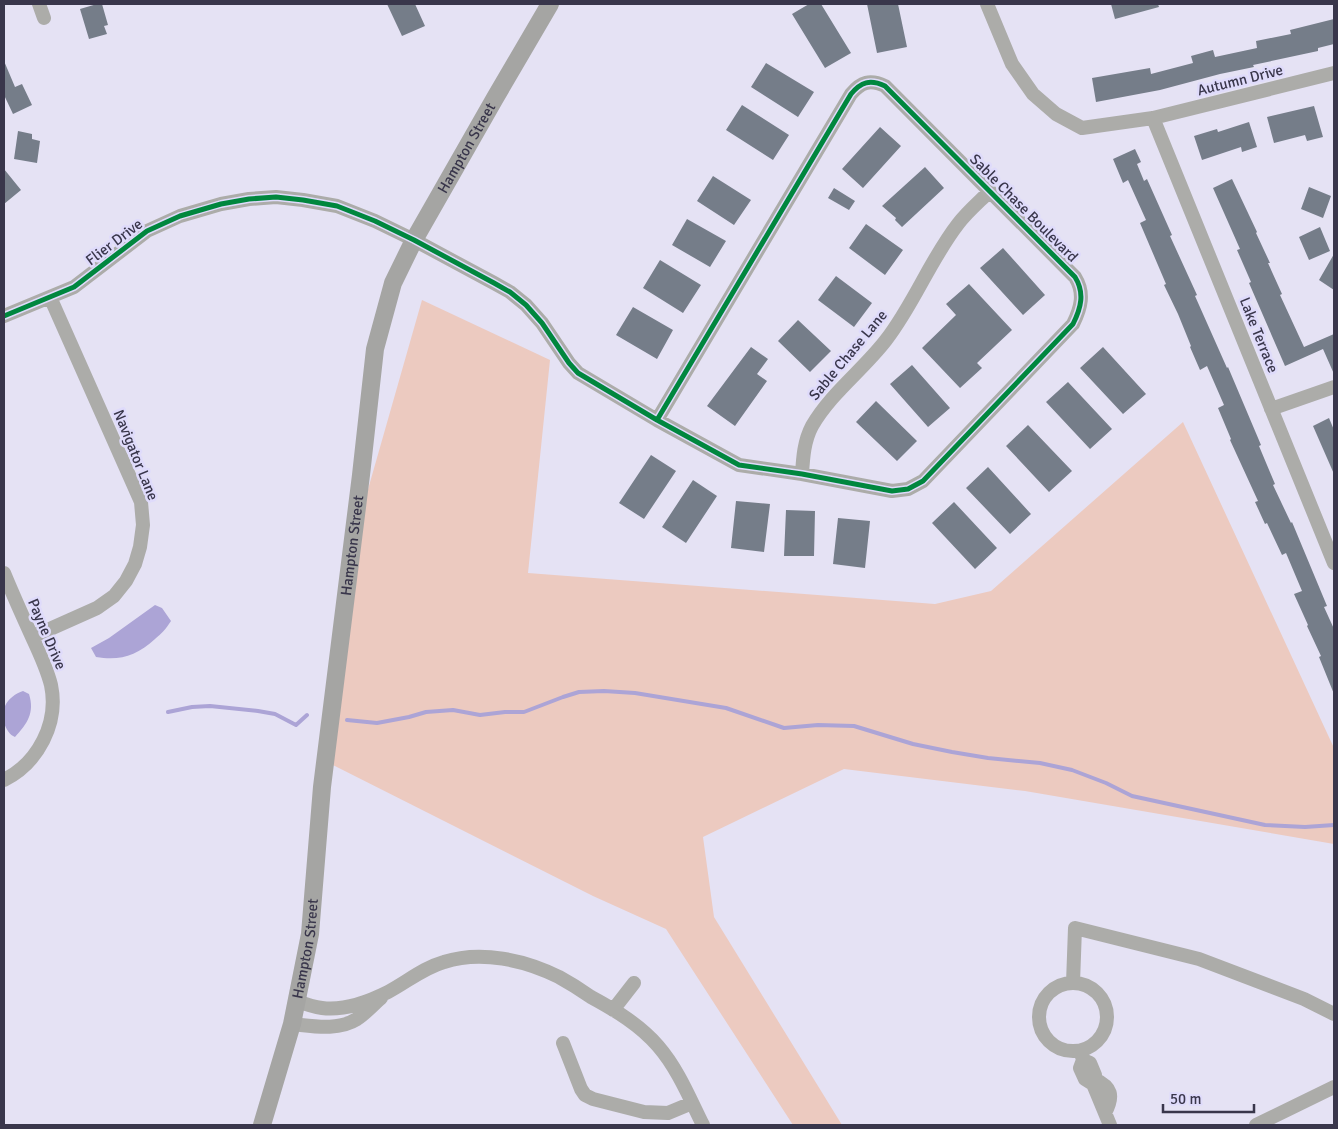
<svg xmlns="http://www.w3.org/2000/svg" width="1338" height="1129" viewBox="0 0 1338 1129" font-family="Signika,sans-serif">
<rect width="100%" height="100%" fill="#e5e2f4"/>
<!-- green -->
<path fill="#eccac0" d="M422,300L550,360L528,573L935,604L991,591L1183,422L1334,748V844L1025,791L844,769L703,837L714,917L842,1125H793L666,929L593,896L321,759L353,542Z"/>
<!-- water -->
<path fill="#aca4d6" d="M155,605L162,608L171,621C166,629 161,634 155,639C136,656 120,661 96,657L91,648L109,638Z
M23,691L29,694C35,713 27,724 15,737C5,733 0,715 5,706C8,699 16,693 23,691Z"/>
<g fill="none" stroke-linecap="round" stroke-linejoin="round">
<!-- stream -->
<path stroke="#aca4d6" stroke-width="4" d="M168,712L192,707L210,706L258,711L275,714L296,725L307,715
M347,720L377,723L409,717L426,712L453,710L480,715L505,712H524L563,697L579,692L604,691L635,693L726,708L784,728L818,725L854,726L913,744L952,752L988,758L1040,763L1072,770L1106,783L1132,796L1265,825L1305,827L1334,825"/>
</g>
<!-- building -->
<path fill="#757d89" d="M97,4H102L108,25L104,26L107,34L89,39L80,9Z
M387,4H415L425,26L402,36Z
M809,4H821L851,53L825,68L792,14Z
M867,4H898L907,47L877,53Z
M1111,4H1158L1159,7L1115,19Z
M1334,19V44L1318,48V51L1253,65L1254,67L1220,74L1160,90L1096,102L1092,78L1150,68L1151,74L1193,63L1191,56L1213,50L1215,57L1257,48L1256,41L1291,34L1290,30Z
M4,61L15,87L22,84L32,105L13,114L4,95Z
M766,63L814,92L798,117L751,87Z
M742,105L789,135L773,160L726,130Z
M1314,106L1323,137L1307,141L1305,135L1274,143L1267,117Z
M1249,122L1257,147L1242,152L1241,147L1202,160L1194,136L1217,129L1218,132Z
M880,127L901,146L863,188L842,169Z
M18,131L32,134V139L40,141L37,163L14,159Z
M1135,149L1141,162L1137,164L1144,181L1147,179L1172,235L1170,236L1197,295L1195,296L1227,368L1228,367L1261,445L1259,446L1275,484L1273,485L1291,523L1292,522L1327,606L1324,607L1334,629V694L1319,657L1321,656L1307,626L1308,625L1294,594L1302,591L1286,553L1282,555L1267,523L1265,524L1255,502L1258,501L1230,440L1231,439L1218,408L1224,405L1207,366L1200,370L1190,347L1191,346L1178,314L1164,285L1166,284L1140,223L1146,220L1128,180L1123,183L1113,159Z
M925,167L944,188L902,227L895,220L896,218L882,206Z
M4,169L21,190L4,204Z
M713,176L751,200L734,225L697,201Z
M1232,179L1257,232L1256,233L1270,263H1268L1282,294L1280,295L1304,347L1334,334V374L1323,349L1285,366L1249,283L1251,282L1237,250L1240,249L1213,188Z
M1309,187L1331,196L1323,218L1301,209Z
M834,188L855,201L849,210L828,198Z
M687,219L726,241L710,267L672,245Z
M866,224L903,250L885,275L849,248Z
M1320,227L1330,251L1309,260L1299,237Z
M1003,248L1045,295L1023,315L980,268Z
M1334,254V290L1319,280Z
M660,260L701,285L683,313L643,288Z
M836,276L872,303L854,327L818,300Z
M969,284L1012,330L977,363L982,368L960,388L922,348L956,315L946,304Z
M633,307L673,330L657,359L616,335Z
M798,320L831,351L810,372L778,341Z
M751,347L768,359L757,374L767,381L735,426L707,406Z
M1103,347L1146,394L1123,414L1080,368Z
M912,365L950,408L928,427L890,384Z
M1068,382L1112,429L1090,449L1046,402Z
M876,401L917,441L897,461L856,422Z
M1329,418L1334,430V474L1313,426Z
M1028,425L1072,471L1049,492L1006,446Z
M651,455L676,471L644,519L619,503Z
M988,467L1031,514L1010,534L966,488Z
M693,480L717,496L686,543L662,527Z
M736,501L770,504L764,552L731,548Z
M954,502L997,548L975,569L932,523Z
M786,510L815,511L814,556H784Z
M838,518L870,521L865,568L833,564Z"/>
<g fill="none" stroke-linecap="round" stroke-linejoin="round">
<!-- minor -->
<path stroke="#acaca9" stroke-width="14" d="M39,4L44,18
M987,4L1012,64L1033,94L1056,114L1082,128L1153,118L1334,73
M1153,118L1334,563
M4,316L74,287L147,231L180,216L221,204L249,199L276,197L303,200L337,206L375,221L414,240L494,283L510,292L526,305L542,323L569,363L578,373L657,420L739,465L802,474L892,491L908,489L923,481L1073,324C1081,308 1085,293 1075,277L885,86C870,79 861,82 851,94L657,420
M1271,409L1334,387
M802,474C803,458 804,441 812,426C831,393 863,370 886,340C914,304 930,260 958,224C967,212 979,202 990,191
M4,573C13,595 23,617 33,639C40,654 47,669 51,685C59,723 38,763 4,780
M32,637L97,608L114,596L126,581L135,564L140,547L143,525L141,502L50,297
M1039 1017a34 34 0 1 1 68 0a34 34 0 1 1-68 0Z
M1073,983L1075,928L1199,959L1304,999L1334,1014
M297,1001C305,1004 314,1007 322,1008C344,1011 368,1002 388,992C407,982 423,968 444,962C481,950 525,960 559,977C570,983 581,990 591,997C615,1010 640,1025 658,1046C678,1069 690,1099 703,1125
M613,1010L634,983
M292,1024C313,1026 338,1031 357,1019C366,1013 373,1005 381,998
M563,1043L581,1089L585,1095L593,1099L644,1112L668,1113L692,1103
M1081,1053L1083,1060L1080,1068L1085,1079L1093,1084
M1083,1060L1090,1063L1095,1075L1093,1084L1110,1125
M1094,1079C1112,1087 1114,1096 1105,1113
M1256,1125L1334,1087"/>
<!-- major -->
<path stroke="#a5a5a3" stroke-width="18" id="s1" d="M262,1125L292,1024L310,934L322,787L361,475L375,349L393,283L414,240L495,98L550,4"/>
<!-- cycleway casing -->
<g stroke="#dfdbfb" stroke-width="8">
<path id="cycleway" d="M4,316L74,287L147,231L180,216L221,204L249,199L276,197L303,200L337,206L375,221L414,240L494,283L510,292L526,305L542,323L569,363L578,373L657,420L739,465L802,474L892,491L908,489L923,481L1073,324C1081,308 1085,293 1075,277L885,86C870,79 861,82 851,94L657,420"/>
</g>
<!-- cycleway -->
<use href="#cycleway" stroke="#00873e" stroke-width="5"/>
</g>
<g text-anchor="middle" stroke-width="5" stroke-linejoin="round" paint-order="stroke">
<!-- street labels -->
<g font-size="15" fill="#39364b" stroke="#dfdbfb">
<text transform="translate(1240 80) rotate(-14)" y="5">Autumn Drive</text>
<text dy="5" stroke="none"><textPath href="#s1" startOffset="1008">Hampton Street</textPath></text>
<text transform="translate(1024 208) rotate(45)" y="5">Sable Chase Boulevard</text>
<text transform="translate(114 242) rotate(-37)" y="5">Flier Drive</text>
<text transform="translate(1259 335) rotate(68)" y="5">Lake Terrace</text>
<text transform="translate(848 355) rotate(-50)" y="5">Sable Chase Lane</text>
<text transform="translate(136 455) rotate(68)" y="5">Navigator Lane</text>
<text dy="5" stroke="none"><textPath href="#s1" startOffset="588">Hampton Street</textPath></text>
<text transform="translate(47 634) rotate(67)" y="5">Payne Drive</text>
<text dy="5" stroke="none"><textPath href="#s1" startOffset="182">Hampton Street</textPath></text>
</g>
</g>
<!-- border -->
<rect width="1338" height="1129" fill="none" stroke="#39364b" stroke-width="10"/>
<!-- scale -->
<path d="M1163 1104v8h91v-8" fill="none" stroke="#39364b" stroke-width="2.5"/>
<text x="1170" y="1104" font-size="15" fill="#39364b" stroke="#dfdbfb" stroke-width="4" paint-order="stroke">50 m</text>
</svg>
